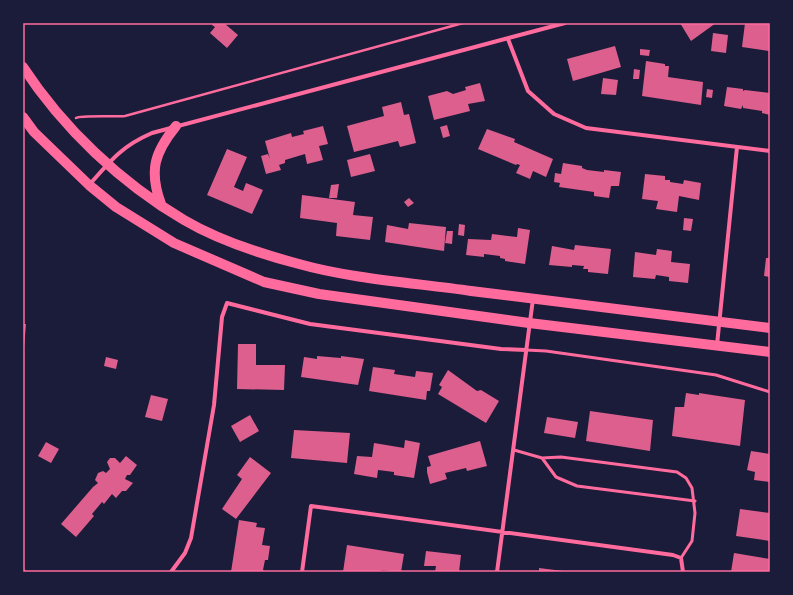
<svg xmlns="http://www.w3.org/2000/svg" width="793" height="595" viewBox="0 0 793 595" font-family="Jost,sans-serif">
<rect width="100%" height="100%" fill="#1b1b3a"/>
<!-- building -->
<path fill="#dd5f8e" d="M214,23H224L238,35L227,48L210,33L215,27L212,25Z
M680,23H716L691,41Z
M745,23H770L769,51L742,47Z
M713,33L728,35L726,53L711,51Z
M615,46L621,67L573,81L567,59Z
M640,49L650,50L649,56L640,55Z
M646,61L665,64V66H669L668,77L703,82L701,105L642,96Z
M634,69L640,70L639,79H633Z
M603,78L618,80L616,95L601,94Z
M480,83L485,101L468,104L470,111L434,120L428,96L447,91L453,94L466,90L465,87Z
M727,87L743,89V91L745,90L770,93V115L762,113V111L743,108V105L741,109L724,106Z
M707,89L713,90L712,98L706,97Z
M401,102L404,115L409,114L416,143L400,147L398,141L354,152L347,126L384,116L382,107Z
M447,125L450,136L443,138L440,127Z
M323,126L328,144L319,146L323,160L307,164L305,154L285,160V163L279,165L281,170L266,174L261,156L268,154L270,159L265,141L291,133L292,137L304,134L303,131Z
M487,129L515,139L514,142L553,159L546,177L533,171L530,179L516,173L520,165L517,164L516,165L478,149Z
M227,149L247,157L234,187L243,191L246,183L263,190L252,214L207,195Z
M370,154L375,171L351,177L347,160Z
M563,163L582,166V168L587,170L604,172V170L621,172L619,186H611L609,198L594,196V192L559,187L560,183L554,182L555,173L561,174Z
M645,174L665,176V180H670V182L683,184L684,180L701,183L699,200L679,196L677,212L656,209L658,201L642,199Z
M339,184L337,198H329L331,185Z
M302,195L355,202L353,215L373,217L370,240L336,236L337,223L300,218Z
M409,198L414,203L408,207L404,202Z
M684,218L693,219L691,231L683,230Z
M409,223L446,227L444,251L385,242L387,225L408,229Z
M459,224L465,225L464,236L458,235Z
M518,228L530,230L525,264L505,261V259L500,258V256L484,254V257L466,255L468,239L491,240L492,234L517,237Z
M447,231H453L452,244L445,243Z
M575,245L611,249L608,274L588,272V269H583L584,266L572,265V267L549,265L552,246L574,250Z
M657,249L672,251L671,262L690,264L688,283L669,281V277L656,275L655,279L633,277L635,252L656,255Z
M766,258H770V277L764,276Z
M23,324H26L24,347H23Z
M238,344H256V365H285L284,390L237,389Z
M317,356L341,358V356L364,359L358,385L301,377L304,357L317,359Z
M106,357L118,360L116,369L104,366Z
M373,367L395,370L394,374L415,377L416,371L433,373L430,391H427L426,400L369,391Z
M448,370L477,391L481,390L499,401L486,423L438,394L442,387L439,385Z
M686,393L699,395V393L745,400L740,446L672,436L675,407H684Z
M151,395L168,399L162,421L145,417Z
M590,411L653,420L650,451L586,441Z
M250,415L259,431L240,442L231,426Z
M547,417L578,422L575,438L544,433Z
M294,430L350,433L347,463L291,458Z
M405,440L420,443L414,478L394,475V472L378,470L377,478L354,474L357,456L372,457L374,443L404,448Z
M480,441L487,466L467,471L466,468L445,473L447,479L430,484L427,472V467L431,466L428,456Z
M46,442L59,449L51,463L38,456Z
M751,451L770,454V482L754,480L755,472L747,470Z
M126,456L137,465L130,475H127L125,479L133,483L126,491H122L116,498L112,494L104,504L102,502L92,514L94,516L76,537L61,524L93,487L98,483L95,480L98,473L103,471L106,473L110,469L107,462L110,458H115L120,463Z
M250,457L271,473L236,519L222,509L242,479L237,475Z
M740,509L770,513V541L736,536Z
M239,520L257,523L256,527L265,528L262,545L270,546L268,560H265L263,570L266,572H231Z
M347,545L404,554L401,572L381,570V572H343Z
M426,551L461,555L459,572H435L436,566H424Z
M734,553L770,559V572H731Z
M539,568L563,571V572H539Z"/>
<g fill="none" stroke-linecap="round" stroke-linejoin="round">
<!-- path -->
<path stroke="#ff6b9d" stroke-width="2.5" d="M76,118C81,115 115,117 125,116L463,23"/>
<!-- service -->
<path stroke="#ff6b9d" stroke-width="3" d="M526,350L546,351L716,375L770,392
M514,450L542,458L561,457L677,472L686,478L692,488L695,513L692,541L681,558
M542,458L556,477L577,486L695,501"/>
<!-- minor -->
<path stroke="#ff6b9d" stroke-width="4" d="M508,39L528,91L554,114L586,128L770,151
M90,184C111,160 122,146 152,133L565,23
M717,345L737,147
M23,571L24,572
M171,572L185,553L191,538L214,405L222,317L227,303L310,324L501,349L526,350
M302,572L311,506L673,555L681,558L683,572
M497,572L533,299"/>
<!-- primary -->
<path stroke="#ff6b9d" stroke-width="10" d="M23,67C63,128 121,183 184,220C218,240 261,254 299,264C352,279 416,283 471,291C570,304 670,315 770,328
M23,117L34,132L89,185L116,207L174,243L264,282L319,294L529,323L770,352
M161,204C149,171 154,153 176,126"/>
</g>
<!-- border -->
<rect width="793" height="595" fill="none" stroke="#1b1b3a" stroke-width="48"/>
<rect x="24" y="24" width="745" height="547" fill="none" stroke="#ff6b9d" stroke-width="1.5"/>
</svg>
